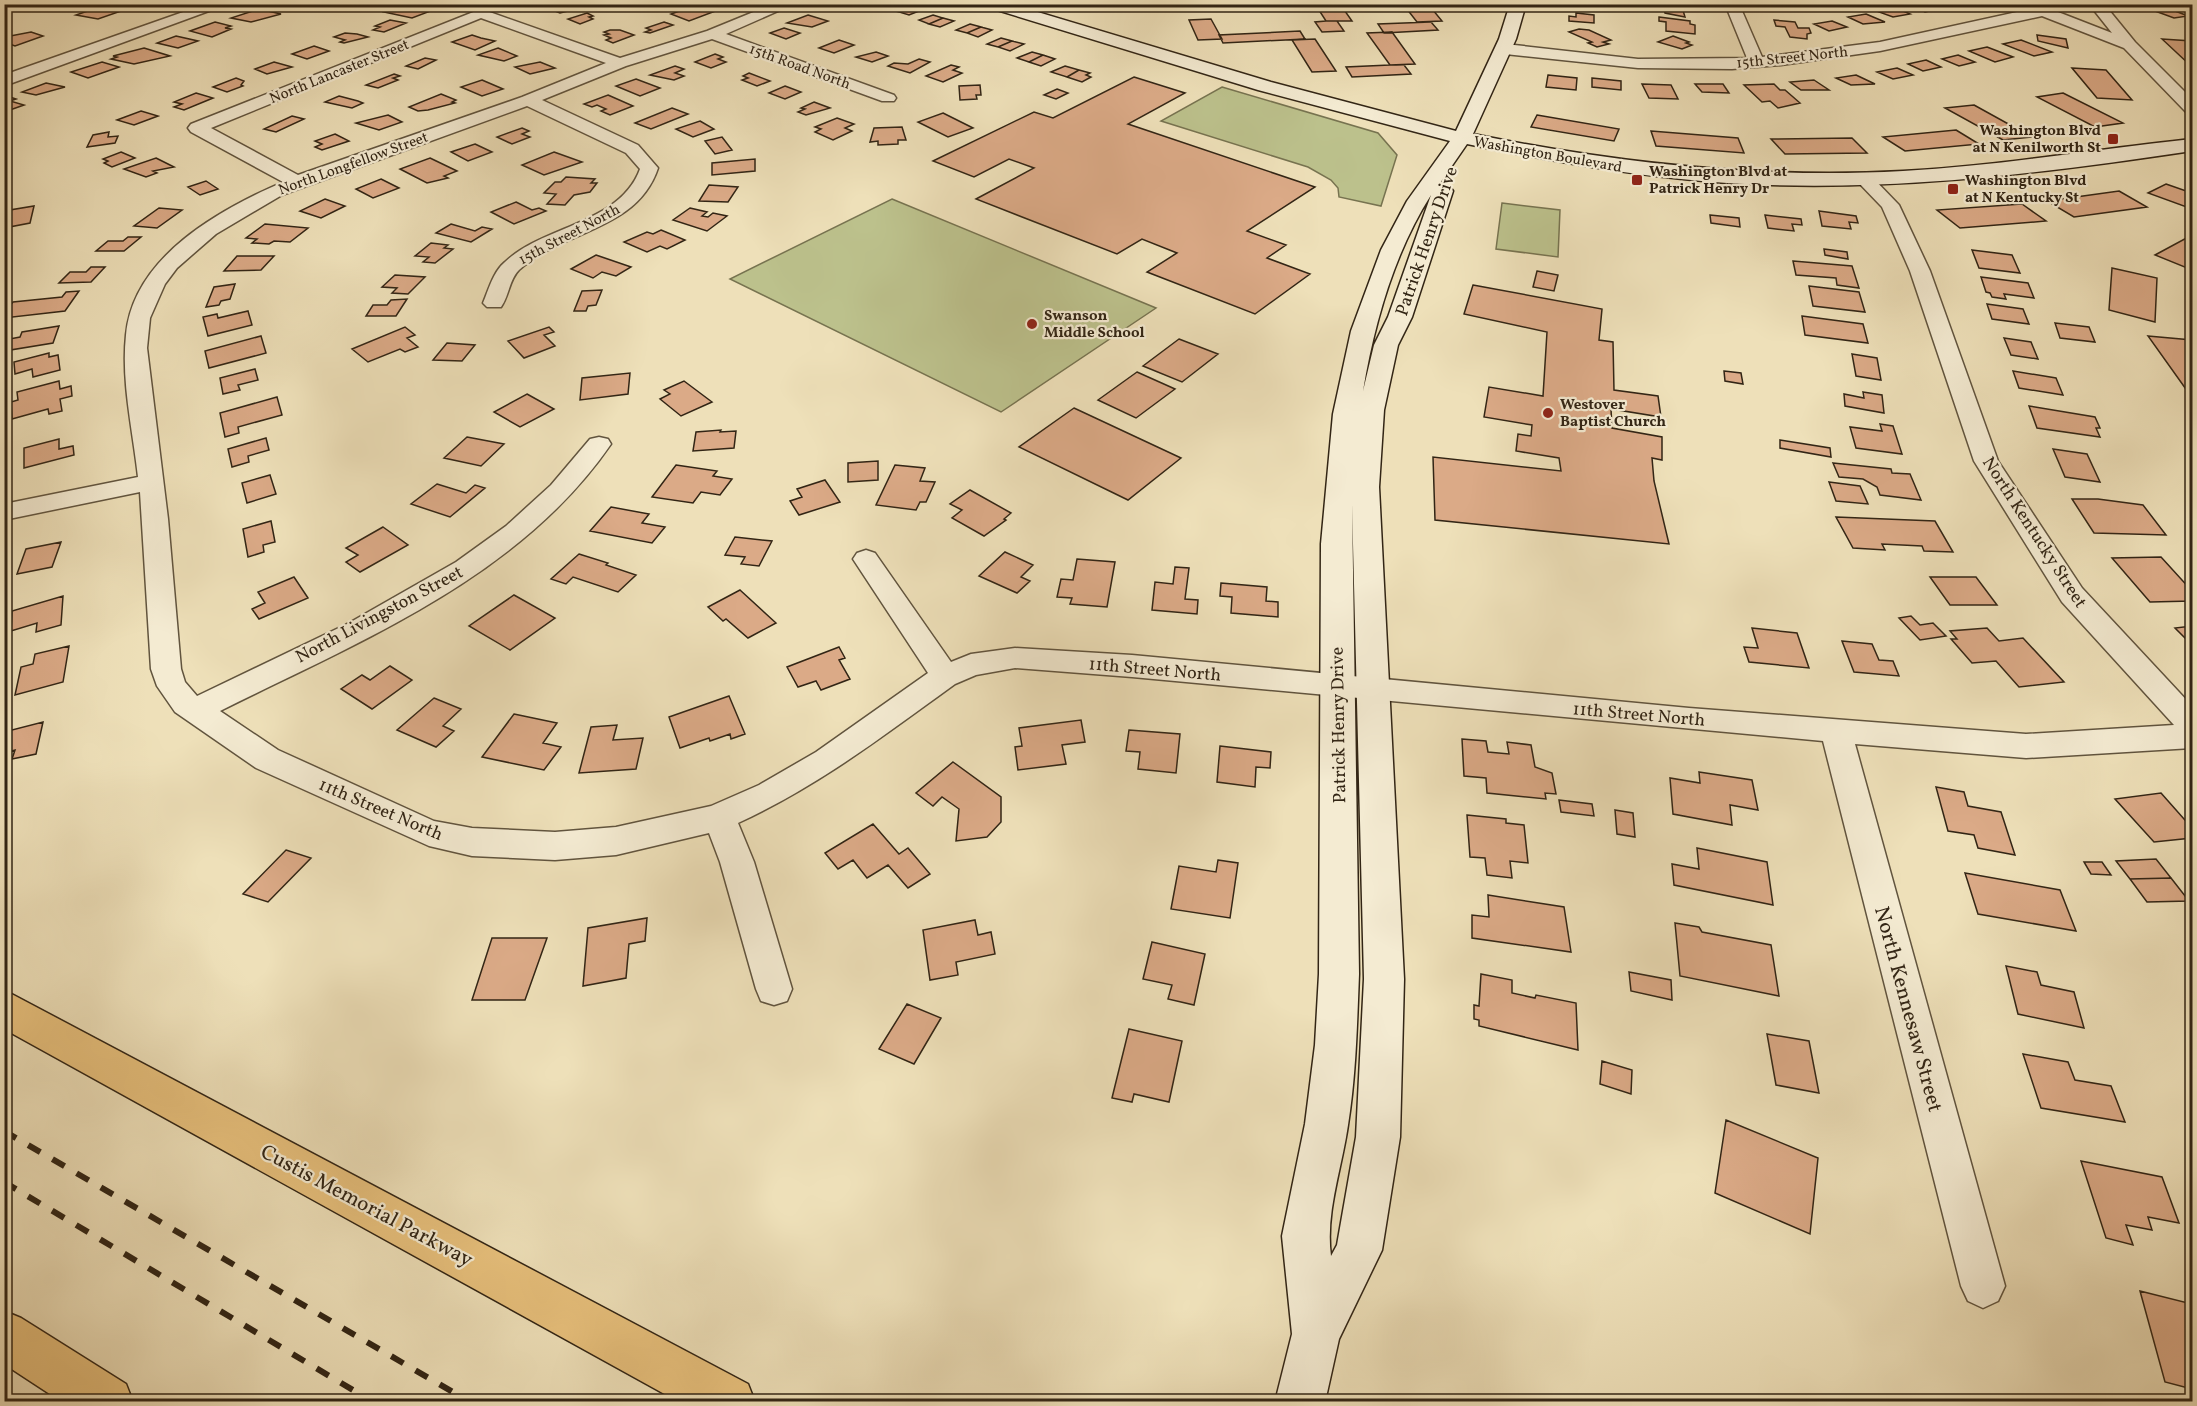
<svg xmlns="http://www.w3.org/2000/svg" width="2197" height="1406" viewBox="0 0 2197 1406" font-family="Vollkorn,serif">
<rect width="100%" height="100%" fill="#eee0b9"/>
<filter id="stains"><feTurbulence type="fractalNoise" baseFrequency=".00333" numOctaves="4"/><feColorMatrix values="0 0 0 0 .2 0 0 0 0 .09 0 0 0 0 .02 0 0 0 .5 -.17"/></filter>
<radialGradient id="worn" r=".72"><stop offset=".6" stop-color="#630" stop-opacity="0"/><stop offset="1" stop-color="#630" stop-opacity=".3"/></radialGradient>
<!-- green -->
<path fill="#bcc18c" stroke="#777350" stroke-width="1.5" d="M1222,87L1378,133L1397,155L1381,206L1339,197L1338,188L1331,180L1308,167L1161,121Z
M892,199L1156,308L1001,412L730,279Z
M1502,203L1560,210L1558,257L1496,249Z"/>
<!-- building -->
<path fill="#dbaa87" stroke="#322515" stroke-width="1.5" d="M402,4H417L436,9L412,18L384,12Z
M570,4L580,8L560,13L547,8Z
M699,4H734L689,21L671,14Z
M900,4H909L914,6L899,12L888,9Z
M1315,4H1340L1352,21H1326Z
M1403,4H1428L1442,21L1417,22Z
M1910,4H1933L1943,8L1925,12Z
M1663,5L1682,7L1685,17L1665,13Z
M102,6L124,10L98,19L76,15Z
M914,6L924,9L909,15L899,12Z
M1896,8L1910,14L1893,17L1879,12Z
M259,9L281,14L251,22L231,18Z
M2170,9L2188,16L2174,18L2155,11Z
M587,13L593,16L589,17L593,19L580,24L568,19Z
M1576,13L1594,15V23L1569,21V16L1576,17Z
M1866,14L1885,22L1863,24L1848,17Z
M808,15L828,21L812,27L787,23Z
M933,15L943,18L929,24L919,20Z
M1659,17L1690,21V24L1695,25V34L1666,31V22L1659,21Z
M943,18L954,21L940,27L929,24Z
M1211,19L1222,39L1198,40L1189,20Z
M390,20L406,23L384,32L373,30L380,27L375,26Z
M1774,20L1795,22L1798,28H1809L1811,33L1807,34V39L1790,37L1785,27L1776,26Z
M1326,21H1337L1344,31L1322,32L1315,22Z
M1832,21L1847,27L1829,31L1814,24Z
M215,22L231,26L225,28L231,29L212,37L190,31Z
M664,22L673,25L650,33L645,32L651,30L646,28Z
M1431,22L1438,30L1384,33L1378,24Z
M970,24L981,27L967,33L956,30Z
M981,27L992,30L978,37L967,33Z
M784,28L800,33L786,39L770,33Z
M1579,29L1589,30L1611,40L1603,42L1609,44L1597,47L1588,43L1592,42L1569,32Z
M610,30H620L634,35L613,43L606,40L611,38L604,35L609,34L604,32Z
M1300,31L1305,39L1223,43L1219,35Z
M31,32L43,36L15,46L4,42L9,38L5,37Z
M1392,32L1415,64L1390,65L1367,33Z
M345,33L357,34L368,37L344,43L340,42L345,40L334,37Z
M472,35L481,38L495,41L475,50L452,42Z
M2037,35L2066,39L2068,48L2038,41Z
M176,36L198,41L178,48L157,43Z
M1673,36L1689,42L1686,43L1692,45L1682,49L1658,42Z
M1001,38L1012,41L998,47L987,44Z
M1315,39L1336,71L1312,72L1292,40Z
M2162,39L2192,41V66H2191Z
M839,40L854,45L834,53L819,48Z
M2021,40L2052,52L2034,56L2003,44Z
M1012,41L1024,44L1010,51L998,47Z
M314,46L329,51L307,59L292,54Z
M1987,47L2013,57L1995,62L1969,51Z
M144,48L170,56L134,64L111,59L117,57L113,56Z
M498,48L517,56L504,61L478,55Z
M876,52L888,56L872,62L856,57Z
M1032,52L1043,55L1029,62L1017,58Z
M715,54L723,57L718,59L726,62L711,68L695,62Z
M1043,55L1055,59L1041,66L1029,62Z
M1958,55L1975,62L1959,66L1942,59Z
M425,58L436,60L418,69L406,66Z
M919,59L930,62L910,73L888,66L894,63L908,64Z
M1926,60L1941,67L1923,71L1908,64Z
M102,62L119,67L88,78L71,72Z
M274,62L292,67L267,74L255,69Z
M540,62L555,68L530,74L515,67Z
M951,65L959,67L953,70L962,73L943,82L926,76Z
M1390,65H1404L1411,74L1352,77L1346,67Z
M675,66L684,69L675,73L684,76L674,80L650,75Z
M1065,66L1079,70L1067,77L1051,72Z
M1897,68L1913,75L1893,79L1877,72Z
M2072,68L2106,70L2132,100L2097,98Z
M1079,70L1090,73L1086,75L1091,77L1082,82L1067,77Z
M749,73L770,81L757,86L742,80L748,78L743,76Z
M394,74L400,76L393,78L398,80L378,88L366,85Z
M1548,75L1577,78L1576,90L1546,87Z
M1856,75L1875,84L1851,85L1836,78Z
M1134,77L1185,93L1128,124L1315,187L1247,231L1286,245L1267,258L1310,274L1255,314L1147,272L1177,253L1142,239L1117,254L976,199L1034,168L1009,159L974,177L933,161L1034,112L1053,118Z
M236,78L244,81L241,85L243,86L227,92L213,87Z
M1592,78L1621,81V90L1592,87Z
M636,79L660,88L640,96L616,86Z
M482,80L503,89L482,96L461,87Z
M1814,80L1829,90H1801L1790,82Z
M46,83L65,87L36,95L22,92Z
M1642,84L1671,85L1678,99L1649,98Z
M1695,84H1723L1729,93L1702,92Z
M1774,84L1780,90H1785L1800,103L1778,108L1770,101L1762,102L1744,85Z
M980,85L981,95H976L977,99L960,100L959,86Z
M785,86L801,92L785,99L769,93Z
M1057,89L1068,93L1056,99L1044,95Z
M196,93L213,98L184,110L174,107L182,104L174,102Z
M2063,93L2123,123L2095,127L2037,97Z
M441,94L456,100L452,102L455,103L428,110L418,111L409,107Z
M608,95L633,106L610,115L601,111L606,109L597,105L592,107L584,104Z
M7,96L16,99L10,101L24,105L10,110L4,109V97Z
M339,96L358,101L363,103L352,108L325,102Z
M814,102L830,108L806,115L798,112L805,109L801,108Z
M1974,105L2032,137L2003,140L1945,108Z
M672,108L688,114L651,129L635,123Z
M141,111L158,116L134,125L117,120Z
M943,113L973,128L948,137L918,122Z
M388,115L402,122L379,130L356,123Z
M1537,115L1619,129L1614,141L1531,127Z
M292,116L304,119L276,132L264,129Z
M837,118L854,124L845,128L852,131L833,140L815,132L821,129L815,127Z
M700,121L714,129L693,137L676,129Z
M902,127L906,140H898V144L878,145V141L870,142L874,128Z
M522,128L529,131L522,134L530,137L512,144L497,137Z
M1956,130L1979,144L1905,151L1883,137Z
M1651,131L1738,138L1744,153L1656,146Z
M109,132L108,137L118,136L115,143L87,147L93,135Z
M335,134L349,141L322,150L315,147L322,144L315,141Z
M722,137L732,150L715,154L705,141Z
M1852,138L1867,153L1785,154L1771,139Z
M475,144L492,152L468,161L451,152Z
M121,152L135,158L112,167L104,163L108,161L103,159Z
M554,152L582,162L544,175L522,165Z
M156,158L174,167L153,171L157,173L146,177L124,169Z
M430,158L457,171L444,176L448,178L427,183L400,169Z
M755,159V171L712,175V163Z
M566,177L595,179L591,183H597L590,192L574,195L565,205L547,204L556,194L544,193L555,182H561Z
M381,179L399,188L373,198L356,189Z
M206,181L218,189L200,195L188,187Z
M2166,184L2192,193V209L2148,193Z
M709,185L738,187L728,202L699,201Z
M2119,191L2147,207L2074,217L2047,201Z
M325,199L345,206L321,218L300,211Z
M516,202L532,210L539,208L546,211L514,224L491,212Z
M2022,204L2046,221L1960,228L1937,210Z
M34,206L30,223L4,228V211Z
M159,208L182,210L157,228L134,226Z
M690,208L707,212L702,216L708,217L713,213L727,216L707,231L673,220Z
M1819,211L1856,216L1858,223L1849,222L1851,229L1822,226Z
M1710,215L1739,218L1740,227L1711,223Z
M1765,215L1801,219L1802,225L1792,224L1794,231L1768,228Z
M265,224L308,228L290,242L274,241L269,244L252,243L257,239L246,238Z
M451,224L475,231L482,227L492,229L471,242L436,233Z
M661,230L685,240L667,249L660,246L647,252L624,242L647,232L653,234Z
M2192,235V270L2155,255Z
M128,237H141L124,251H96L108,241H123Z
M431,243L448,245L444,248L453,249L435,263L423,262L429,257L415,256Z
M1824,249L1847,252L1848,259L1825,255Z
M1972,250L2012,255L2020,273L1979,268Z
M596,255L631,267L616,276L602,272L593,278L571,269Z
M237,256H274L261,270L224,271Z
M1793,261L1852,266L1859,288L1837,285L1836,278L1796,275Z
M91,267H105L91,282L59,283L70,272H86Z
M2112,268L2157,278L2155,322L2109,310Z
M1537,271L1558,275L1554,291L1533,287Z
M395,275L425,277L408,294L392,293L397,288L382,287Z
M1981,277L2028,283L2034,298L2004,294L2006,299L1992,297L1990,293L1986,292Z
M235,284L230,299L221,301L219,305L206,307L214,287Z
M1473,285L1602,309L1599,340L1613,342L1614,390L1658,396L1661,417L1611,409L1612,428L1662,437V460L1652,458L1654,481L1669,544L1435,520L1433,457L1561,471L1559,458L1516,451L1518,434L1531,436L1532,425L1484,417L1489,387L1543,396L1547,332L1464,314Z
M1809,286L1859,292L1865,312L1813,306Z
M602,290L596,305L588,306L586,311H574L582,291Z
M79,291L65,311L4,318V313L13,302L62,297L66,292Z
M407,299L396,316H366L373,305H387L391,300Z
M1987,304L2023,309L2029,324L1992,319Z
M248,311L252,325L208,336L203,317L217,314L218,318Z
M1802,316L1863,324L1868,343L1805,335Z
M2055,323L2089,327L2095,342L2060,338Z
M59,326L53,343L4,351V340L20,337L22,332Z
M405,327L415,335L407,338L418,347L405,352L400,349L368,362L352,349Z
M549,327L554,332L544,335L555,346L524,358L508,341Z
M261,336L266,353L209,368L205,351Z
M2148,336L2192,340V393L2188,392Z
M2004,338L2031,342L2038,359L2011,355Z
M1179,339L1218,354L1182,382L1143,366Z
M447,343L475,345L462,361L433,360Z
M49,353V357L58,355L60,370L33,377L32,369L15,374L14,362Z
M1852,354L1877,358L1881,380L1856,376Z
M255,369L258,380L238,385L240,390L223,394L220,378Z
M1724,371L1741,373L1743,384L1725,381Z
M2013,371L2056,378L2063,395L2019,388Z
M1137,372L1175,389L1136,418L1098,400Z
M630,373L628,394L580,400L582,378Z
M59,381L60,389L71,386L72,396L60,399L62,411L49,414L48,409L12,419L11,402L18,400L17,392Z
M684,381L712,402L681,416L660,399L670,394L664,390Z
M1863,392L1882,395L1884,413L1845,406L1844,394L1864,398Z
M527,394L554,409L520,427L494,412Z
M277,397L282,415L238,427L239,433L225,437L220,413Z
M2029,406L2095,417L2100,428H2096L2100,437L2037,428Z
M1074,408L1181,458L1128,500L1019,447Z
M1880,424L1893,426L1902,454L1856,448L1850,427L1882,431Z
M721,430L720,432L736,431L734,448L693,451L696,432Z
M467,437L504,444L481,466L444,458Z
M266,438L269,450L248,456L249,462L232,467L228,449Z
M59,439V449L73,446L74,455L24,468V448Z
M1780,440L1830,448L1831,457L1780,448Z
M2053,449L2087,454L2100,482L2065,477Z
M878,461V480L848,482V463Z
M1833,463L1891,469L1892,473L1910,474L1921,500L1880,495L1877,487L1863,479L1839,477Z
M676,465L717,471L713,476L732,479L720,495L701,492L693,503L652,497Z
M895,465L925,468L920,481L935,482L926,502H920L916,510L876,505Z
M270,475L276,494L247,503L242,483Z
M825,480L840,502L799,515L790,501L802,497L797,489Z
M1829,482L1860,486L1868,504L1836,501Z
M437,484L466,493L475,485L485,488L450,517L411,504Z
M970,490L1011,513L1004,519L1006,520L984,536L952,518L962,510L950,504Z
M2072,499H2098L2143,505L2166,535L2094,533Z
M611,507L649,514L642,523L665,527L652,543L590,531Z
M1836,517L1935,521L1953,552L1924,551L1922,546L1882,544L1885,550L1853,548Z
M271,521L275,542L263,545L264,552L248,557L243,529Z
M383,527L408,545L360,572L346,562L358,555L346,548Z
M735,537L772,541L759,566L741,564L745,557L725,555Z
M61,542L52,567L17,574L26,549Z
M1005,552L1033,565L1021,577L1030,581L1017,593L979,576Z
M579,554L608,563L606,565L636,575L618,592L573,577L566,584L551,579Z
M2161,557L2192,591V601L2150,602L2112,558Z
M1077,559L1115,562L1107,607L1070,604L1072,598L1057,597L1061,579L1073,580Z
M1175,567L1189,568L1185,599L1198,600L1197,614L1152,610L1155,582L1173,584Z
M294,577L308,598L259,619L252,609L265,603L258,592Z
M1930,577H1976L1997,605H1950Z
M1221,583L1267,587L1266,601L1278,602V617L1231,613L1232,597L1220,596Z
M740,590L776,623L748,638L726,619L723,621L708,607Z
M514,595L555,618L510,650L469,626Z
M63,596L61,625L36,632L37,623L11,631L12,611Z
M1911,616L1920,625L1933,623L1946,636L1920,640L1899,618Z
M2192,626V645L2175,628Z
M1752,628L1797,633L1809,668L1749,662L1744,647L1758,648Z
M1987,628L1999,641L2023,638L2064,682L2019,687L1996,661L1972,663L1951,639H1957L1950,631Z
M1842,641L1872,644L1879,660L1893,661L1899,676L1854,672Z
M69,646L63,682L15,695L21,667L33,664L35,654Z
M839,647L845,658L839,660L850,679L821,690L816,681L798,687L787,667Z
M390,666L412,680L372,709L341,689L362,675L370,680Z
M729,696L745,734L731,739L730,734L710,741L709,738L680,748L669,717Z
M434,698L461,709L443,726L454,731L436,747L397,730Z
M514,714L557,723L543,743L561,747L544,770L482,757Z
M1081,720L1085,742L1062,745L1066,764L1018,770L1015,747L1022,746L1019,728Z
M43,722L36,754L12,759L15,750L4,753V732Z
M617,725L613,740L643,738L636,769L579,773L591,727Z
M1129,730L1180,734L1176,773L1138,769L1140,752L1126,751Z
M1462,739L1486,741L1488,752L1509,754L1507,742L1531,745L1535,767L1552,773L1556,794L1545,793L1546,799L1487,793L1486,778L1464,776Z
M1220,746L1271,752L1270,768L1256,767L1255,787L1217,782Z
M953,762L1001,797V822L987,837L956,841L959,809L942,797L933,806L916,793Z
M1699,772L1752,780L1758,810L1730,805L1732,825L1673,814L1670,778L1700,783Z
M1936,787L1964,792L1968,806L2001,812L2015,855L1978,848L1974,835L1948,831Z
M2161,793L2192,828V838L2154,842L2115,799Z
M1559,800L1592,804L1594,816L1561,812Z
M1615,810L1633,813L1635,837L1617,834Z
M1467,815L1506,819V823L1524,825L1528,863L1510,861L1512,878L1487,875L1485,858L1470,857Z
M873,824L899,854L908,848L930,874L908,888L888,865L867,878L853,860L838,869L825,853Z
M1697,848L1767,862L1773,905L1674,885L1672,864L1699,869Z
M286,850L311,858L268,902L243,894Z
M2156,859L2171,878L2130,879L2116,861Z
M1218,860L1238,863L1230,918L1171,909L1179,866L1216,872Z
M2084,862H2102L2111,875L2091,874Z
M1965,873L2060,890L2076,931L1978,914Z
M2171,878L2189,901L2147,902L2130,879Z
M1488,895L1564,907L1571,952L1472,938V915L1489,917Z
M647,918L645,941L629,944L626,978L583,986L588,928Z
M975,920L978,935L991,932L995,954L956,962L958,975L930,980L923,930Z
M1675,923L1699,927L1702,932L1771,945L1779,996L1680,976Z
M492,938H547L525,1000H472Z
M1152,942L1205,954L1194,1005L1168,999L1172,985L1143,979Z
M2006,966L2037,972L2041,985L2074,992L2084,1028L2018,1014Z
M1629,972L1671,980L1672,1000L1631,991Z
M1481,974L1512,980V993L1535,998L1536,995L1576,1003L1578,1050L1479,1026V1020L1474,1019V1005L1479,1006Z
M907,1004L941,1018L914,1064L879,1049Z
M1129,1029L1182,1041L1169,1102L1134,1094L1132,1102L1112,1098Z
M1767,1034L1809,1041L1819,1093L1776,1085Z
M2023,1054L2068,1062L2075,1080L2111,1086L2125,1122L2041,1108Z
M1602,1061L1632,1070L1631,1094L1600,1084Z
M1726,1120L1818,1158L1810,1234L1715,1193Z
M2081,1161L2162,1177L2179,1223L2148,1217L2152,1230L2126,1225L2133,1245L2106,1238Z
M2140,1291L2192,1304V1389L2165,1382Z"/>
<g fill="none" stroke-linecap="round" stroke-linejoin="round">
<!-- street casing -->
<g stroke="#61543e" stroke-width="3">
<path id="street" d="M206,4H228L4,86V75Z
M773,4H794L726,34L894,95L896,98L894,101H882L712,39L626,66L542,100L638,145L658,168C637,231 563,230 519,270C509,280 509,296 501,307H487L483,303C489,289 493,272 505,262C544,225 620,224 640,169L626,153L527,106L282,195L216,234L177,268L165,284L150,318L147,348L168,519L181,669L185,682L197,696L349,623L456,562L506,526L551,485L590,439L599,437L608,439L611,444C519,578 360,641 220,711L278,750L434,821L472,828L555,832L616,827L711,806L759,785L816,752L928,673L853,559L857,553L866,550L875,553L951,662L971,654L1015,648L1132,655L1689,708L2026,734L2174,725L2062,602L1974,461L1910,271L1882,207L1857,181L1866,176L1872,177L1899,205L1930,271L1998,461L2082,588L2192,706V748L2026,758L1855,744L2005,1286L1998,1301L1983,1308L1968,1301L1961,1286L1823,741L1132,677L1015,668L976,675L955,684C883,736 820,785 738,823L754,862L792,989L787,1001L774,1005L761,1001L756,989L720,862L709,833L616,855L555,860L472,856L429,846L256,768L175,712L157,686L151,669L140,492L4,520V504L138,477C133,431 121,382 126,335C133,257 219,210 283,182L191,132L188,128L191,124L481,9L620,58L707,31ZM481,18L606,63L522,97L298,175L211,128Z
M1725,4H1739L1762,57L1880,42L2053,4H2081L2058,12L2112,33L2089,4H2104L2135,42L2192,99V113L2186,112L2124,48L2042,16L1880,51L1781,65L1732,69L1638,68L1505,54L1497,49L1505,44L1638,59L1747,58Z"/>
</g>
<!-- secondary casing -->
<g stroke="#322515" stroke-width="3">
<path id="secondary" d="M985,4H1011L1271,82L1456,131L1499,39L1510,4H1526L1516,39L1473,134C1615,163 1758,179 1903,171C2000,166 2096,149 2192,139V151C2039,174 1882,193 1727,183C1639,177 1553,162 1467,144L1438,186L1450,187L1453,191L1412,317L1398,345L1384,410L1379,487L1404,979L1400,1137L1382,1250L1339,1339L1325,1402H1275L1292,1334L1282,1236L1305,1124L1315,1045L1319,974L1321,544L1333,414L1351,331L1381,250L1407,201L1450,141L1258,90L987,7ZM1431,195L1388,317L1374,345L1363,391C1374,324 1394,253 1431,195ZM1352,504L1364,979L1356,1137L1337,1245L1331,1256C1325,1213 1342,1168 1348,1125C1356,1075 1357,1024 1359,974Z"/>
</g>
<!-- highway casing -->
<g stroke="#322515" stroke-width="3">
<path id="highway" d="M4,990L748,1384L755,1402H679L4,1029Z
M4,1311L21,1318L126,1384L133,1402H62L4,1364Z"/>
</g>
<!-- street -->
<use href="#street" fill="#f4ebd2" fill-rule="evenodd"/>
<!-- secondary -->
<use href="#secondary" fill="#f4ebd2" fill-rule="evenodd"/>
<!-- highway -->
<use href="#highway" fill="#e7c07c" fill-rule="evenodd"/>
<!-- rail -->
<path stroke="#322515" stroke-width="6" stroke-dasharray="14 14" stroke-linecap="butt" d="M4,1131L470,1402
M4,1182L373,1402"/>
</g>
<!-- markers -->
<g fill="#8f2418" stroke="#f4ebd2" stroke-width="2">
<rect x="2107" y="133" width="12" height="12" rx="3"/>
<rect x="1631" y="174" width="12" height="12" rx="3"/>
<rect x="1947" y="183" width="12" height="12" rx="3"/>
<circle cx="1032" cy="324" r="6"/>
<circle cx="1548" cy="413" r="6"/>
</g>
<g text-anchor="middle" stroke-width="4.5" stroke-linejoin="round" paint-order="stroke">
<!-- far-street labels -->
<g font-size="15" fill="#322515" stroke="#f4ebd2">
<text transform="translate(1792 57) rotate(-6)" y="5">15th Street North</text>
<text transform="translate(800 66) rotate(20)" y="5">15th Road North</text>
<text transform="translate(339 71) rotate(-22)" y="5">North Lancaster Street</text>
<text transform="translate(1548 154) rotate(10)" y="5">Washington Boulevard</text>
<text transform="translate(353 163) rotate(-20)" y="5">North Longfellow Street</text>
<text transform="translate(569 234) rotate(-28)" y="5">15th Street North</text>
</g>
<!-- far-poi labels -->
<g font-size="15" font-weight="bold" fill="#322515" stroke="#f4ebd2" text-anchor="start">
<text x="2101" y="135" text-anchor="end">Washington Blvd<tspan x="2101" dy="17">at N Kenilworth St</tspan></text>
<text x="1649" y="176">Washington Blvd at<tspan x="1649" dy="17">Patrick Henry Dr</tspan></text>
<text x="1965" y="185">Washington Blvd<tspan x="1965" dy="17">at N Kentucky St</tspan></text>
<text x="1044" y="320">Swanson<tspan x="1044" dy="17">Middle School</tspan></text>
<text x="1560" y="409">Westover<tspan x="1560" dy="17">Baptist Church</tspan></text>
</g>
<!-- street labels -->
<g font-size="18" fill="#322515" stroke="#f4ebd2">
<text transform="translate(1426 241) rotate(-71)" y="6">Patrick Henry Drive</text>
<text transform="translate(2035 532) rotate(57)" y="6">North Kentucky Street</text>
<text transform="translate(379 614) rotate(-28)" y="6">North Livingston Street</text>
<text transform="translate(1155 669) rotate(5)" y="6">11th Street North</text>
<text transform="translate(1639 714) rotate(5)" y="6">11th Street North</text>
<text transform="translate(1338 725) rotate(-91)" y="6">Patrick Henry Drive</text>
<text transform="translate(381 809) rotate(23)" y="6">11th Street North</text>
</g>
<!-- near-street labels -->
<g font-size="21" fill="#322515" stroke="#f4ebd2">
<text transform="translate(1909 1009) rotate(75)" y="7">North Kennesaw Street</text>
<text transform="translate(367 1205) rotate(28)" y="7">Custis Memorial Parkway</text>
</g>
</g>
<!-- margin -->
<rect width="2197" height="1406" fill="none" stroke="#eee0b9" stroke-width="24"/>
<rect x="6" y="6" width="2185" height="1394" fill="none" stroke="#322515" stroke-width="3"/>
<rect x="12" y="12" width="2173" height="1382" fill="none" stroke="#322515" stroke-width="1.5"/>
<rect width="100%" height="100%" filter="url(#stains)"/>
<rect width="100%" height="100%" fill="url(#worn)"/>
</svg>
